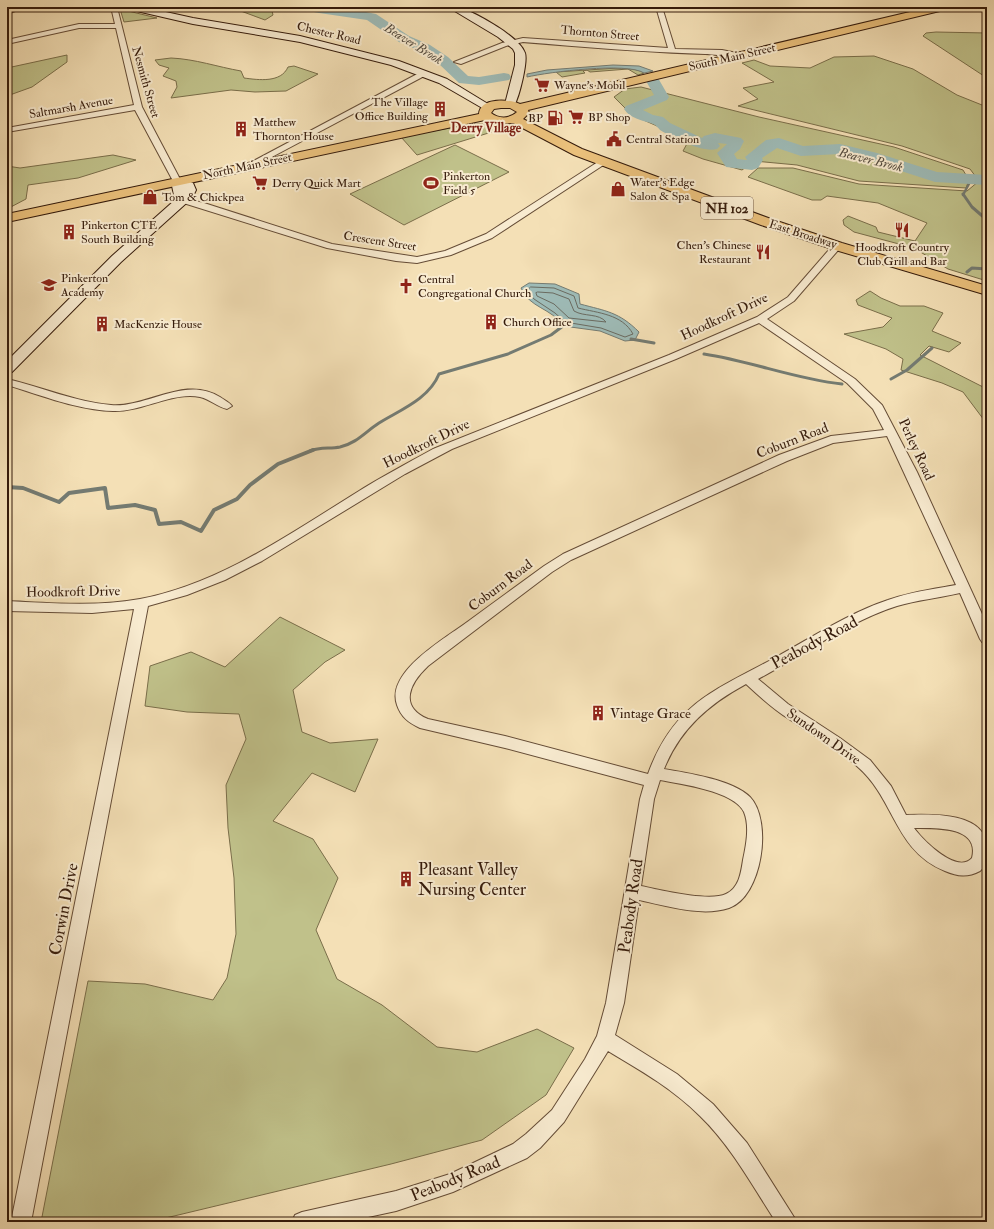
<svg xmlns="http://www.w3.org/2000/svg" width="994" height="1229" viewBox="0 0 994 1229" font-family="'IM FELL Double Pica',serif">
<rect width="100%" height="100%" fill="#f4e0b6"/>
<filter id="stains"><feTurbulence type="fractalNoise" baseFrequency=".005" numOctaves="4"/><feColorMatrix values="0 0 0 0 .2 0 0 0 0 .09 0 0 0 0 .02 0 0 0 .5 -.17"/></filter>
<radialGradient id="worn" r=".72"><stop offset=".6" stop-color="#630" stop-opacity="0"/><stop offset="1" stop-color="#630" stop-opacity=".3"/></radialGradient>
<!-- green -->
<path fill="#c0c18a" stroke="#7a6e4a" d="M230,7H271L273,15L265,20Z
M120,9L157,18L124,22Z
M936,32L987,33V78L923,36L926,33Z
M67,55V62L32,87L7,96V68Z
M874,56L913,69L957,95L987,107V281L948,269L914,248L854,232L844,225L843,220L848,216L876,227L878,232L915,241L927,223L878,203L827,196L821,200H812L748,177L758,168H793L859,184L967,191L979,181L970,169L902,146L738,106L758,99L743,88L774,82L742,63L754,60L770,66L810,68L834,57Z
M171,58C195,59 218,67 241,71L244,78C259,80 281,83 288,67L294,66L318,74L286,91L255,92L231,90L171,98L177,87L176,81L163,76L169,68L159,65L155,60Z
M618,68C627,69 637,68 644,73L638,75L628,69L590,72L587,70L583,71L585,73L562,77L556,72Z
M641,87L759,117L894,147L963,170L969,180L966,188L859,181L797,165L754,161L742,170L703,159L683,151L689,140L632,115L614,97L625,89Z
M471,124H494L508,127L417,155L401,137Z
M455,145L509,172L404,225L350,194Z
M113,155L136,160L78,178L28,185L26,199L7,209V166L20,168Z
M870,291L881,298L900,306H924L943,313L932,331L961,343L949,352L929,346L920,355L987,389V424L963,392L942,383L901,370L903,359L886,349L844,334L883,327L892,318L858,305L856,300Z
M280,617L345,650L325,662L293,690L302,732L330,743L378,739L355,792L312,773L273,821L313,839L338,878L316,930L337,979L382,1005L437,1047L477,1052L537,1029L574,1048L546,1095L482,1140L391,1164L149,1222H41L88,981L145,984L213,1000L227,978L236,934L234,878L228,828L226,785L246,739L239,714L187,712L145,706L150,666L191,652L225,667Z"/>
<!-- water -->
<path fill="#9ebbb7" stroke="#747b72" d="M613,65L639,66L653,71L644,73C627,62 549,72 527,77V74L547,70Z
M529,283L555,284L579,294L580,304C606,311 619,312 639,332L635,340L625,341L600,331L563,326C552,308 529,308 521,288Z"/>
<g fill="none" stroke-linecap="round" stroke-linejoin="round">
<!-- shore -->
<path stroke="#6a6b61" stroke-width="1" d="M531,287L554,288L574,296L578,308C598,313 622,314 633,334L625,337L601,328L565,322L555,313L534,299L527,291Z
M538,292L553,293L569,299L574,311C584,317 599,313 606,322L569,318L554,304L537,296L536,293Z"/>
<!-- stream-far2 -->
<path stroke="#747b72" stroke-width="2.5" d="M963,195L971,180"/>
<!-- stream-far1 -->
<path stroke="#747b72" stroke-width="3" d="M963,194L972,207L987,220
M967,272L972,268L987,269
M631,339L654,343
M704,354C751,361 795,379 842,384
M891,379L907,370L932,348
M310,451C320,447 330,449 340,447C357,443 365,432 379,423C400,410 429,399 439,374L508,354L551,335L563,326L568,325"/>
<!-- stream -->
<path stroke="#747b72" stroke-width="4" d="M7,487L23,488L59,502L69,493L105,488L108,508L135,505L155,510L159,524L181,522L201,531L214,510L237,499L250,485L278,464L313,450"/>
<!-- river -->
<path fill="#9ebbb7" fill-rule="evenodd" d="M314,7H341L376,14L409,36L430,45L448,57L468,76L479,77L504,73L509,74L511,77L509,80L479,85L459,83L438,63L420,51L399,42L367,20L319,13L314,12L313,9Z
M653,77L658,78L669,97L667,100L643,110L653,115L663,117L670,123L702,138L704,136L715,133L741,138L744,141L740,149L734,154L737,159L747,160L745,157L766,140L779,138L803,146L840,144L877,153L937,172L987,175V185L935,182L867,160L840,154L801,156L777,148L762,158L763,160L758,168L752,170L726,167L717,153L727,144L718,143L720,146L717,149C702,153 674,138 660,130C658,128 656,125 653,124C643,120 630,119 624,109L626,106L654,95L646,81L648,78Z"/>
<!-- street casing -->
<g stroke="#654c36" stroke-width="2">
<path id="street" d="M16,7H26L7,14V10Z
M111,7H117L142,107L181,181L180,183L177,184L173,181L135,110L7,132V128L134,105L116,28H79L7,44V40L79,24H115Z
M656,7H662L675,49L722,50L747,55C742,59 713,54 705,54C644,52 584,47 523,42L506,46L461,64L454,62L502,43L523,38L668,48Z
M421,72L428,74L253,167H250L246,165Z
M601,160H607L608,162L492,238L451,255L417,263L396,261L327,248L177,201L181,198L204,203L332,244L417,257L445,251L486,234Z
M837,243L840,244V248L794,301L767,319L855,379L882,405L917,472L987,625V644L982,642L980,639L960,593C939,598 917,600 897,606C847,622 804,655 758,679L788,704L840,738L870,760L891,786L906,815C933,814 987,812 987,849C987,858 987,865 980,871C967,878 957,876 945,871C895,851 895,800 859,768C838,748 812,735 789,719C773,709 760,697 746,684C709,704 680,729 664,769C688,773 733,780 750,797C773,821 762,897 729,908C702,917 667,906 639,900L624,1003L615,1035L677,1074L713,1104L747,1143L797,1222H776C752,1185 731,1146 700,1116C673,1089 640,1070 608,1051L564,1122L540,1148L527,1158L453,1192L396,1211L345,1222H292L295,1215L302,1212L396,1191L450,1174L513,1144L526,1134L552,1110L585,1059L597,1036L606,1003L640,799L644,785L505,748L420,728C409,723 401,717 397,705C385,671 448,637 470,620C495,602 519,584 544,566L563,554L779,455L831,436L884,430L873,409L847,383L759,323L676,359L452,449L405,474L262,561L225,580L187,595L148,606L31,1222H11L134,609L92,613L7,611V601C51,603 96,607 140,599C220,584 291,533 359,491C383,476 408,463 433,449L669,355L757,317L788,297L834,244ZM887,436L956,585C933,589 910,592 888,600C849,613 814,636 778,656C717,690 674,702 648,774L505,736L428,719C398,706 410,683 428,666L552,572L571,560L787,461L833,443ZM660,780C681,784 734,791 744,812C750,826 746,846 743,860C741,873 739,888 726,894C709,902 660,890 641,886L654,799ZM914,828C936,828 980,826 972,858C957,875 923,840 914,828Z
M7,379C42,387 75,402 111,405C147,408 185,375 220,397C224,400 229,402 232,406L227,409C217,407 210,399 200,397C174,391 142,412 113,411C77,410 41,395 7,385Z"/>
</g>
<!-- secondary casing -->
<g stroke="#351b0b" stroke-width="2">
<path id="secondary" d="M126,7H143L193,18L300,36L399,61L447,79L493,107L492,109H484L439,83L391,65L300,42L193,24L128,9Z
M448,7C452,7 457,6 461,8C476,13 520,37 525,53C528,62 519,98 514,106H506L505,104L515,65V53L513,49L498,37Z
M177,177L193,183L196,190L192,198L121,262L12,372L7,373V361L112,256L175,200L171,181Z"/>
</g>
<!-- primary casing -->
<g stroke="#351b0b" stroke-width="2">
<path id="primary" d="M931,7H949L944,10L528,110L529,113L523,119L582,149L771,219L842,243L987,286V295L832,249L761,225L574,155L513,123L499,124L485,120L7,222V214L479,114C480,97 510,99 520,104ZM501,108H510L517,112C509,119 499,119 491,113L494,109Z"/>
</g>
<!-- street -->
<use href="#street" fill="#f8ebd0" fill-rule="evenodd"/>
<!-- secondary -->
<use href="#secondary" fill="#f8ebd0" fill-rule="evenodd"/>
<!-- primary -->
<use href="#primary" fill="#eac07b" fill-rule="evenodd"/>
</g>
<!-- icons -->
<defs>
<g id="supermarket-bare" transform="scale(1.2)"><path d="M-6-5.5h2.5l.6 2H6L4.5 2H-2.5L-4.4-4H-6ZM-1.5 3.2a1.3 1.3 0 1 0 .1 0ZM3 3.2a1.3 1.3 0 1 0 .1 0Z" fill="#8f2418" stroke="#f8ebd0" stroke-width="2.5" paint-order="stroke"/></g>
<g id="building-bare" transform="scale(1.2)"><path d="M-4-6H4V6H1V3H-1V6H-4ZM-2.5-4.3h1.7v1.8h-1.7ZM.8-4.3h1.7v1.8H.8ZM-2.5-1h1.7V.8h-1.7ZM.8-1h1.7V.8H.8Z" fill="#8f2418" stroke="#f8ebd0" stroke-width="2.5" paint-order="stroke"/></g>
<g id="fuel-bare" transform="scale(1.2)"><path d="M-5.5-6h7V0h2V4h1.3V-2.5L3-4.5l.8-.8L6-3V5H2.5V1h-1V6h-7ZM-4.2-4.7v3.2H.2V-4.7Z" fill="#8f2418" stroke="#f8ebd0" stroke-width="2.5" paint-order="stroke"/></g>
<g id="civic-bare" transform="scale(1.2)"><path d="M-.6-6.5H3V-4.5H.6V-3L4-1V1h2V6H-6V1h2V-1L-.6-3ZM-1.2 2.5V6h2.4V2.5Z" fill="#8f2418" stroke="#f8ebd0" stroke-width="2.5" paint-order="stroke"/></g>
<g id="stadium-bare" transform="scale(1.2)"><path d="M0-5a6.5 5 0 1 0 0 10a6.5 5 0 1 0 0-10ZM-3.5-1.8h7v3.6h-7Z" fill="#8f2418" stroke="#f8ebd0" stroke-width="2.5" paint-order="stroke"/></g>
<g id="shop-bare" transform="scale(1.2)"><path d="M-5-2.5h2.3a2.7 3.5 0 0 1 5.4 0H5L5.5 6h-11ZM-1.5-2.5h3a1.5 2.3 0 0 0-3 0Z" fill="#8f2418" stroke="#f8ebd0" stroke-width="2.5" paint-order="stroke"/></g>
<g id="restaurant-bare" transform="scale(1.2)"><path d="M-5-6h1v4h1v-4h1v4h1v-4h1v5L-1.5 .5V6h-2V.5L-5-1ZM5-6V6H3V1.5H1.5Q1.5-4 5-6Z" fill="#8f2418" stroke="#f8ebd0" stroke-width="2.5" paint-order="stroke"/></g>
<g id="school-bare" transform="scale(1.2)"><path d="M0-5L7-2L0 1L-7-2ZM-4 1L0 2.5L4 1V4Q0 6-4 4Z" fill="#8f2418" stroke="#f8ebd0" stroke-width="2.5" paint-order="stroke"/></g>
<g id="church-bare" transform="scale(1.2)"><path d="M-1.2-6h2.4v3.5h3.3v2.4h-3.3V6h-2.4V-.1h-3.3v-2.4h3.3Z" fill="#8f2418" stroke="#f8ebd0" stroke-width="2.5" paint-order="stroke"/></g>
</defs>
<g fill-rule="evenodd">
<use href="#supermarket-bare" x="542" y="85"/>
<use href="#building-bare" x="440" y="109"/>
<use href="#supermarket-bare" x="576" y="117"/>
<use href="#fuel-bare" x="555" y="118"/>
<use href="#building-bare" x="241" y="129"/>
<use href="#civic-bare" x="614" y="139"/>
<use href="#supermarket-bare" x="260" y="183"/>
<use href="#stadium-bare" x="431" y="183"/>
<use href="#shop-bare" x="618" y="189"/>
<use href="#shop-bare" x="150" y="197"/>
<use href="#restaurant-bare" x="902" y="230"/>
<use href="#building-bare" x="69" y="232"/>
<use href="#restaurant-bare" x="763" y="252"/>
<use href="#school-bare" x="49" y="285"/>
<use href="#church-bare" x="406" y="286"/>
<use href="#building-bare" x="491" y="322"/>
<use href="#building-bare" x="102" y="324"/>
<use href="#building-bare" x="598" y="713"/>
<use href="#building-bare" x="406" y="879"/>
</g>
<g text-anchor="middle" stroke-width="4" stroke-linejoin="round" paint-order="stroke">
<!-- far-street labels -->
<g font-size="12" fill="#351b0b" stroke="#f8ebd0">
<text transform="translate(329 33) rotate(13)" y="4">Chester Road</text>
<text transform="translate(600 33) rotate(5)" y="4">Thornton Street</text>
<text transform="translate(732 57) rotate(-13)" y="4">South Main Street</text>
<text transform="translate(146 82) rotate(74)" y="4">Nesmith Street</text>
<text transform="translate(71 107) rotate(-10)" y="4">Saltmarsh Avenue</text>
<text transform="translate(247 166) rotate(-12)" y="4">North Main Street</text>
<text transform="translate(803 234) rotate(18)" y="4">East Broadway</text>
<text transform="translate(380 241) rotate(9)" y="4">Crescent Street</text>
</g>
<!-- far-poi labels -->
<g font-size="12" fill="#351b0b" stroke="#f8ebd0" text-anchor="start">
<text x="554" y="89">Wayne's Mobil</text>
<text x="428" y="106" text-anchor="end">The Village<tspan x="428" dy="14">Office Building</tspan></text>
<text x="588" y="121">BP Shop</text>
<text x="543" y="122" text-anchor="end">BP</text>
<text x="253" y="126">Matthew<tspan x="253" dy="14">Thornton House</tspan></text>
<text x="626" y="143">Central Station</text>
<text x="443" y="180">Pinkerton<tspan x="443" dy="14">Field 5</tspan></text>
<text x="630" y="186">Water's Edge<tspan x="630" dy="14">Salon &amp; Spa</tspan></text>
<text x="272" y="187">Derry Quick Mart</text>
<text x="162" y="201">Tom &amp; Chickpea</text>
<text x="81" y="229">Pinkerton CTE<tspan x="81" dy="14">South Building</tspan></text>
<text x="751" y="249" text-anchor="end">Chen's Chinese<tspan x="751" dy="14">Restaurant</tspan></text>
<text x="902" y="251" text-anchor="middle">Hoodkroft Country<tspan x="902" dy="14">Club Grill and Bar</tspan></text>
<text x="61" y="282">Pinkerton<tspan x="61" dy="14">Academy</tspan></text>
<text x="418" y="283">Central<tspan x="418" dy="14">Congregational Church</tspan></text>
<text x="503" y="326">Church Office</text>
<text x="114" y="328">MacKenzie House</text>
</g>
<!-- far-water labels -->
<g font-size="13" font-style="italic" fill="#544b3f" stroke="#f8ebd0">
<text transform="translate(414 43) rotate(32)" y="5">Beaver Brook</text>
<text transform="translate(871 159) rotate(14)" y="5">Beaver Brook</text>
</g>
<!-- far-quarter labels -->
<g font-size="13" font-weight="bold" fill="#7a1f14" stroke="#f8ebd0">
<text x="486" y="132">Derry Village</text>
</g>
<!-- shield labels -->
<rect fill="#f8ebd0" stroke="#705946" stroke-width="1" x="701" y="197" width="52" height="22" rx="3"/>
<g font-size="13" font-weight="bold" fill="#351b0b">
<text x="727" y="213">NH 102</text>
</g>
<!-- street labels -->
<g font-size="14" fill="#351b0b" stroke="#f8ebd0">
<text transform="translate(724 316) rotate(-25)" y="5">Hoodkroft Drive</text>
<text transform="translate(792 440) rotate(-21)" y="5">Coburn Road</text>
<text transform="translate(426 443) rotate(-26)" y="5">Hoodkroft Drive</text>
<text transform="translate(917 449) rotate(65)" y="5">Perley Road</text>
<text transform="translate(500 585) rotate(-37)" y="5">Coburn Road</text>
<text transform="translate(73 591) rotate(-1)" y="5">Hoodkroft Drive</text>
<text transform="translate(824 736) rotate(35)" y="5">Sundown Drive</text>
</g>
<!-- poi labels -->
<g font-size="14" fill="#351b0b" stroke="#f8ebd0" text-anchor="start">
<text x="610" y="718">Vintage Grace</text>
</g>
<!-- near-street labels -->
<g font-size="17" fill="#351b0b" stroke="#f8ebd0">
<text transform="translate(814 642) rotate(-28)" y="6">Peabody Road</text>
<text transform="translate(630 906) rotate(-82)" y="6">Peabody Road</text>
<text transform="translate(63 909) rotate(-79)" y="6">Corwin Drive</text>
<text transform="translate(455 1178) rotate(-22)" y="6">Peabody Road</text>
</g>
<!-- near-poi labels -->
<g font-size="17" fill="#351b0b" stroke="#f8ebd0" text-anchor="start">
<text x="418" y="875">Pleasant Valley<tspan x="418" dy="20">Nursing Center</tspan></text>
</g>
</g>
<!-- margin -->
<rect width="994" height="1229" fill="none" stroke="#f4e0b6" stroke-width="24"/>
<rect x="8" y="8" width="978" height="1213" fill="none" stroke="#351b0b" stroke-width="2"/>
<rect x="12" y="12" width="970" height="1205" fill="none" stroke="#351b0b"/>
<rect width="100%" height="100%" filter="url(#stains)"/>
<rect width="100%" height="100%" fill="url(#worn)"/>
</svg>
